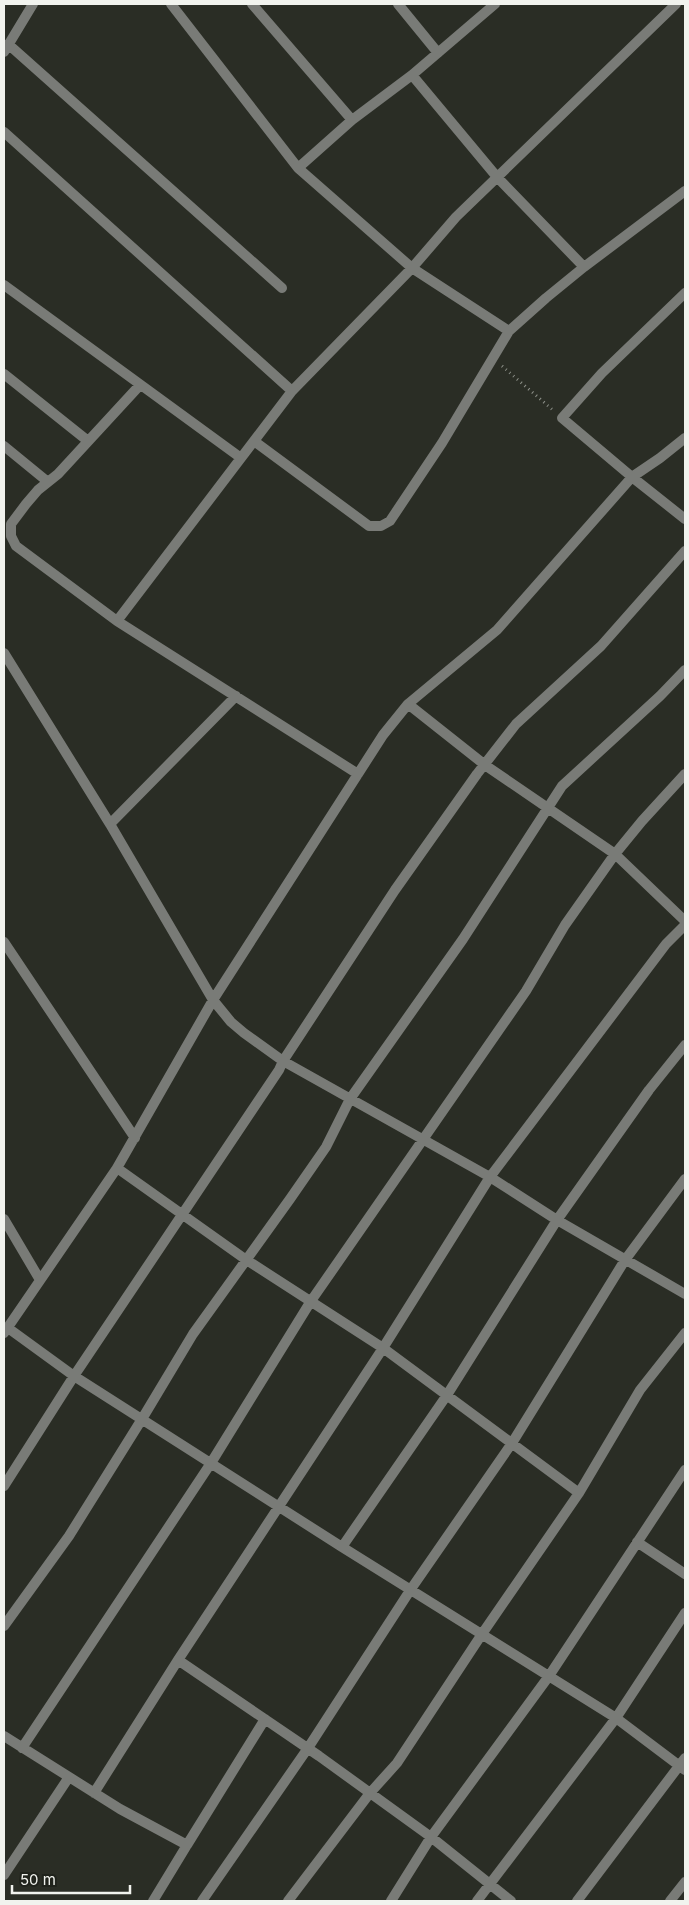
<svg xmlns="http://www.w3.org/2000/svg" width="689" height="1905" viewBox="0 0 689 1905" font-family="Inter,sans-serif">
<rect width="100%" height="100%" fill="#2a2d25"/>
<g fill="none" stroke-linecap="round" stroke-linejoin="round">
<!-- path -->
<path stroke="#8d9089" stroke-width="3" stroke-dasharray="1 4" stroke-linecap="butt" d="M502,366L554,411"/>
<!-- minor -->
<path stroke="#797b77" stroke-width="10" d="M171,4L298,168L412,268L509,331
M252,4L352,120
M398,4L438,53
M8,44L282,288
M4,52L33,4
M412,75L497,177L584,267
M4,132L292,391
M298,168L352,120L412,75L495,4
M4,285L241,458
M685,293L602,373L562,418L632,477L685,519
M4,374L88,441
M140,385L58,474L38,490L26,504L11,524V536L16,546L117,621L358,774
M254,441L369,526H381L390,521L442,443L509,331L546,298L584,267L685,191
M4,446L48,482
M117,621L292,391L412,268L456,217L676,4
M4,653L110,824L213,1000L231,1022L244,1033L283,1061L490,1177L557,1220L685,1294
M408,704L485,765L615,854L685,921
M110,824L236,696
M4,942L135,1138
M117,1168L245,1259L383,1348L579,1493
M4,1219L40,1280
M8,1328L74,1376L342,1547L616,1718L685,1770
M4,1333L117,1168L213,1000L383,735L408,704L497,630L632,477L660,458L685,438
M4,1486L74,1376L279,1070L283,1061L395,890L477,774L516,724L601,646L685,551
M637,1542L685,1574
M342,1547L447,1395L557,1220L649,1090L685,1045
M4,1626L69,1536L142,1419L193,1334L290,1199L326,1147L350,1099L463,939L562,786L660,696L685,670
M178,1660L319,1756L431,1837L511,1901
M4,1736L120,1809L187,1845L153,1901
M22,1748L211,1463L311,1301L526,991L565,925L615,854L642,821L685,774
M94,1793L178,1660L383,1348L490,1177L666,944L685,925
M187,1845L265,1719
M4,1875L69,1777
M202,1901L308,1748L411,1589L512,1443L625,1260L685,1179
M288,1901L370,1793L397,1763L482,1634L579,1493L640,1390L685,1333
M391,1901L431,1837L549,1676L685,1470
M477,1901L616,1718L685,1613
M577,1901L685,1758
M670,1901L685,1882"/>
</g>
<!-- border -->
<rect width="689" height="1905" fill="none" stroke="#f1f3ee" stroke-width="10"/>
<!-- scale -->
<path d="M12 1885v8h118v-8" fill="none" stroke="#f1f3ee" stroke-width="2.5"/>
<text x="20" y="1885" font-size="15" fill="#f1f3ee" stroke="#20231c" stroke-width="4" paint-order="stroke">50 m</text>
</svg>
